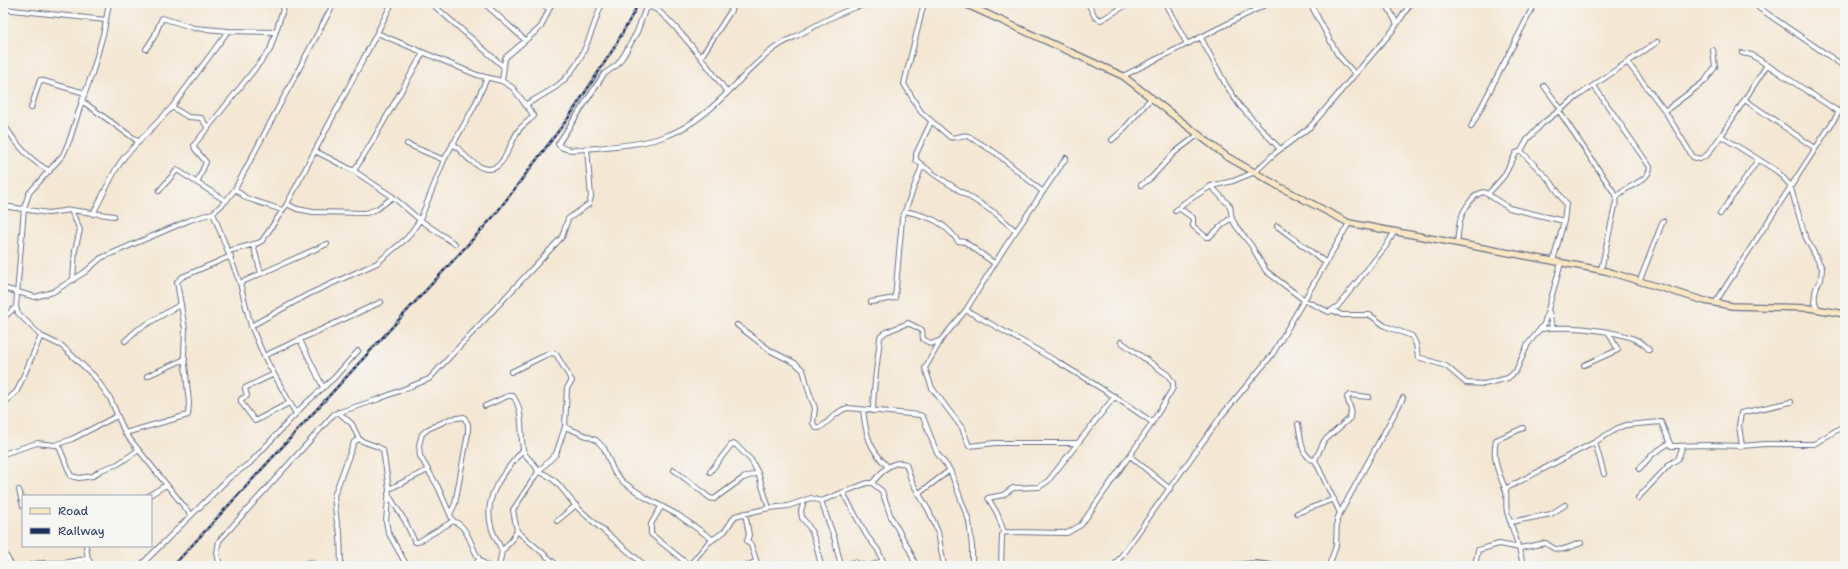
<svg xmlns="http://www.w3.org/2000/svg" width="1848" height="569" viewBox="0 0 1848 569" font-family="'Shantell Sans',sans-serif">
<rect width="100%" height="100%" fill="#f6f6f2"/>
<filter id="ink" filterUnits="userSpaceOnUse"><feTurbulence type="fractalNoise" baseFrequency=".025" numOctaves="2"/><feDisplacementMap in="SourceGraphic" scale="8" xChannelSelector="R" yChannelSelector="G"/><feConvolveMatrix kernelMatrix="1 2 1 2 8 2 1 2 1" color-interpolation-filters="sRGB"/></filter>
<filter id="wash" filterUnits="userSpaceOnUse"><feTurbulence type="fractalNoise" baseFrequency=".012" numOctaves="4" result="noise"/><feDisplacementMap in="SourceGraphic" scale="16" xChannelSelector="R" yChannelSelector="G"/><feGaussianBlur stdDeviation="0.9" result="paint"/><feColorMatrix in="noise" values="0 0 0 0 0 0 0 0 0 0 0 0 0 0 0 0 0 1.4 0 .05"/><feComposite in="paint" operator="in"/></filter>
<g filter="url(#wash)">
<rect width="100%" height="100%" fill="#f4e7d3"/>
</g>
<g filter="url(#ink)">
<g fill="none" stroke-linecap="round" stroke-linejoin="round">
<!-- street casing -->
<g stroke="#676f87" stroke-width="6">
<path id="street" d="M109,3L104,31L92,74L82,101L70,139L63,155L29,193L24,208L16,307L18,313L41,336L62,346L94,376L110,398L125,433L191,515
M325,3L333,4
M431,3L504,67
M484,3L525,40
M534,3L550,8
M924,3L904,84L921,112L950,137C957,139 962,134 968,136L996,153L1043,192
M1088,3L1095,17L1101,20L1130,3
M1165,3L1187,44
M1310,3L1338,55L1355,74
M1386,3L1397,24
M1759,8L1845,67
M3,9L106,20
M377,33L477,75L502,81L513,88L534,116C529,121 522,125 518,131C507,148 502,183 474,163C466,158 460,150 453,143
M1201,38L1226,85L1240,106L1280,149
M146,49L154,37L162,18L194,28L228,31L275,32
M1742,53L1752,55L1839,112
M701,57L736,3
M1628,63L1665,111L1693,157L1700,159L1707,155L1721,136L1767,65
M1123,76L1269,3
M502,81L505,58L541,27L552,3
M1544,86L1561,109
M1594,86L1650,167C1649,183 1625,185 1617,197L1601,270
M727,92C716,77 665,8 650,7L645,10L637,32L624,55L617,65L604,74L558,144C565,154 586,148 596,148C653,143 680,139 722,98C740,81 755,62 775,48C783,42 793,38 802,33C819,24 837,13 857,7C865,4 875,4 884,3
M1745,100L1815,148
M82,101L139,142
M525,105C536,99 547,93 557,86C583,67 591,31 602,3
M172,107L188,117L201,118L208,128
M31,108L40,80L85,93
M1559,111L1617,197
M1665,111L1705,81L1715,67L1713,50
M931,122L916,154V160L935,175L995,213L1016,231
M3,123C14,141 31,162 50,171
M1471,127L1535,3
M1721,136L1777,171L1790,185L1805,236L1822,268L1821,280C1815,286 1811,304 1820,310
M1112,140L1123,130L1152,97
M407,144L444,160
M315,151L354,171L372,142L423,53
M1521,151L1551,182L1566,204L1564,221L1553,261
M1066,158L1005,247L966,310L941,340L925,368L932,388L962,428L969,446L995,443H1077
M354,171L393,197L420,220L455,244
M197,183L206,162L195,149L194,145L270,50L285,3
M1141,185L1151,178L1174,153L1199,134
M1211,186L1230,206L1232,219L1236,226L1251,245L1266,271L1304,300L1329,312L1338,306L1386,246L1395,231
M235,189L246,198L282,210
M159,191L177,170L226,201
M1488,194L1504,176L1516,153L1521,151L1527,140L1543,123L1581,94L1657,42
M287,204L297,209L313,212L366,213L377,209L393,197
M3,206L48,213L71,210L114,216
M1179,208L1193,218V226L1206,237H1209L1228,220L1232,219
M71,210L80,230L75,250L73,280
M905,211C930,217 942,220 958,241L965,242L994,263
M1175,211L1184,203L1211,186L1233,181L1255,172L1274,154L1310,127L1393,30L1411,3
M213,213L240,283L251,326L264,356L296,414
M93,214L116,169L125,156L172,107L228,31
M1720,214L1758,160
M1277,226L1325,262
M1457,243C1458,237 1458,233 1459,227C1460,215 1471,194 1484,192L1509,208L1564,221
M253,245L261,273
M229,251L258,243L262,241L287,204L377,33L392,3
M1640,280L1663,221
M240,283L327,244
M3,288L35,297L53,292L85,272L101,258L190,220L213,213L226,201L235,189L334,3
M871,302L895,298L902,219L922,166
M1715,303L1845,103
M966,310C1029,345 1092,380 1152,422
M1334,311L1342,315H1370L1385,326L1412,336L1416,344L1418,357L1446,366L1466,383L1484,384L1508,378L1516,371L1528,344L1544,324L1561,263
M1549,312L1552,327
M3,318L16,307
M737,325L771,351L795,363L803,370L810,395L815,408L813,423L816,428H819C829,423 836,410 848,408L920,415L923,417L937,453L950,470L969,521L972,547V566
M251,326L309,294L377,263L407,238L420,220L444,160L474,107L487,78
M1542,329C1564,325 1637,330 1649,350
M300,340L323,387
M125,341L137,330L181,304
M264,356L381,302
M1584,365L1618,350L1608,332
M511,372L546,355L552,353L556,354L572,381L567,388L565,427
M274,374L245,388L247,396L241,399V402L255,421L289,403
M147,376L185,359
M3,404L17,391L41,336
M485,406L508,396H513C524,410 520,433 523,449C524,458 536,462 538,472
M863,410C866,435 869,448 887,466
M873,411C873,386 878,362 880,337L886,332L908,323L922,330L923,339L931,344L941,340
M338,412L352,424L359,439
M1298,424L1302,445L1304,452L1310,459L1315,460
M125,433L188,415L189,403L184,355L185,329L177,282L182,277L231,256
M1595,442L1604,474
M58,444L71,476L79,478L93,476L101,470L118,464L137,451
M1742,446L1739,426L1741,413L1791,402
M3,454L37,443L55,445L61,443L72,439L117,416
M1130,456L1170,489
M1639,469L1653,454L1669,443
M674,470L710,498L714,499L743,478L758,473
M538,472C557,476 565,495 578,508C599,528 623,546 645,566
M710,472L731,445L735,444L751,460L758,473L769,508
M872,483C881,473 891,459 906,464L912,482L929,511L938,532L944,566
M389,489L428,470
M1505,489L1595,442L1618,428L1626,425L1661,422L1671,446L1708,445L1742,446L1765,444H1814L1845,425
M19,490L23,506
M843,493L867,536L878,550L885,566
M388,494L405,521L415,542H418L453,521
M918,494L950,470
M148,496L166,485
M1638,498L1670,464L1678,459L1683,446
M804,501L801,511L802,518C815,531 817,549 821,566
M821,501L834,537L841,566
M661,507L651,524V534L689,565
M745,513L749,535L747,541L751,545L758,566
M1297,513L1334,499
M1340,513L1315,460L1324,441L1350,418L1351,410L1347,397L1350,395L1369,397
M450,514L455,504L468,433V424L464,417L450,419L428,429L422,434L419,445L420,456L438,487L453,521C469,526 471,549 480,560C482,563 486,564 488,566
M557,521L576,505
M1511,522L1551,514L1565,505
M1004,532L1067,533L1081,525L1149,428L1173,388V383L1168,375L1121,342
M1004,532L997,513L988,498L1003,495L1013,488L1039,487L1048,481L1115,396
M86,546L88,559L93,566
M3,551L12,566
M502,551C499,543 493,535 491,526C483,495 504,472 523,450
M29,566C40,561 51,564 62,563C71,562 77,560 88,559
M140,566L230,477L250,463L304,405L334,378L358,351
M220,566L217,553L219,541L334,414L379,399L429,379L562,237L568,219L589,204L591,197L587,148
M295,566L312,562L316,566
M341,566L340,533L337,524L334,496L354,442L359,439C367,445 377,444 383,450L389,489L386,521L388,532L407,566
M475,566L479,559
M499,566L502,551L512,540L517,531
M558,566L517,531L513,510L538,472L556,454L565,427L596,440L604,448L614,472L623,482L646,498L678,515L712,539
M689,566L708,543L725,531L735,516L769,508L788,506L811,498L821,501L867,483H872L882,491L891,517L910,551L916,566
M745,566L755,562
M841,566L854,562L867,566
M869,566L883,561
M1001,566L1002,535L1004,532
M1114,566L1222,415L1272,355L1349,223
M1329,566L1336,546L1337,519L1403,398
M1475,566L1478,550L1499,544L1520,548L1546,543C1560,555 1564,548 1581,543
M1523,566C1520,547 1513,531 1507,512C1505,505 1508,495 1505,488C1498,472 1492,458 1496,440L1523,428"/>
</g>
<!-- secondary casing -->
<g stroke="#676f87" stroke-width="8">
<path id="secondary" d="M963,3L1123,76L1226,156L1280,187L1349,223L1606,271L1705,301L1732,306L1809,308L1845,314
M1232,566L1256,564L1271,566"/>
</g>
<!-- street -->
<use href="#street" stroke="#fff" stroke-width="4"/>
<!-- secondary -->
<use href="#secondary" stroke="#f9e7c3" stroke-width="5.5"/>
<!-- rail casing -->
<g stroke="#1b2f5e" stroke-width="2.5">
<path id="rail" d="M173,566L494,216L569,117L614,48L639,3"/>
</g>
<!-- rail -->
<use href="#rail" stroke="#f6f6f2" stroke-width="1" stroke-dasharray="3" stroke-linecap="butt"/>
</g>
</g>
<!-- margin -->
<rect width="1848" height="569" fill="none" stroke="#f6f6f2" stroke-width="16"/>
<!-- legend -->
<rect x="22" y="495" width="130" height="52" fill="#f6f6f2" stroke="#9ea6b7"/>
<rect x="30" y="508" width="20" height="6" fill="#f9e7c3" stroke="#9ea6b7"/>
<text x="58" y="515" font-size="12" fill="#1b2f5e">Road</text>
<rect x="30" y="528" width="20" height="6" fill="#1b2f5e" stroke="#9ea6b7"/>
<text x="58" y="535" font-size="12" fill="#1b2f5e">Railway</text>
</svg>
